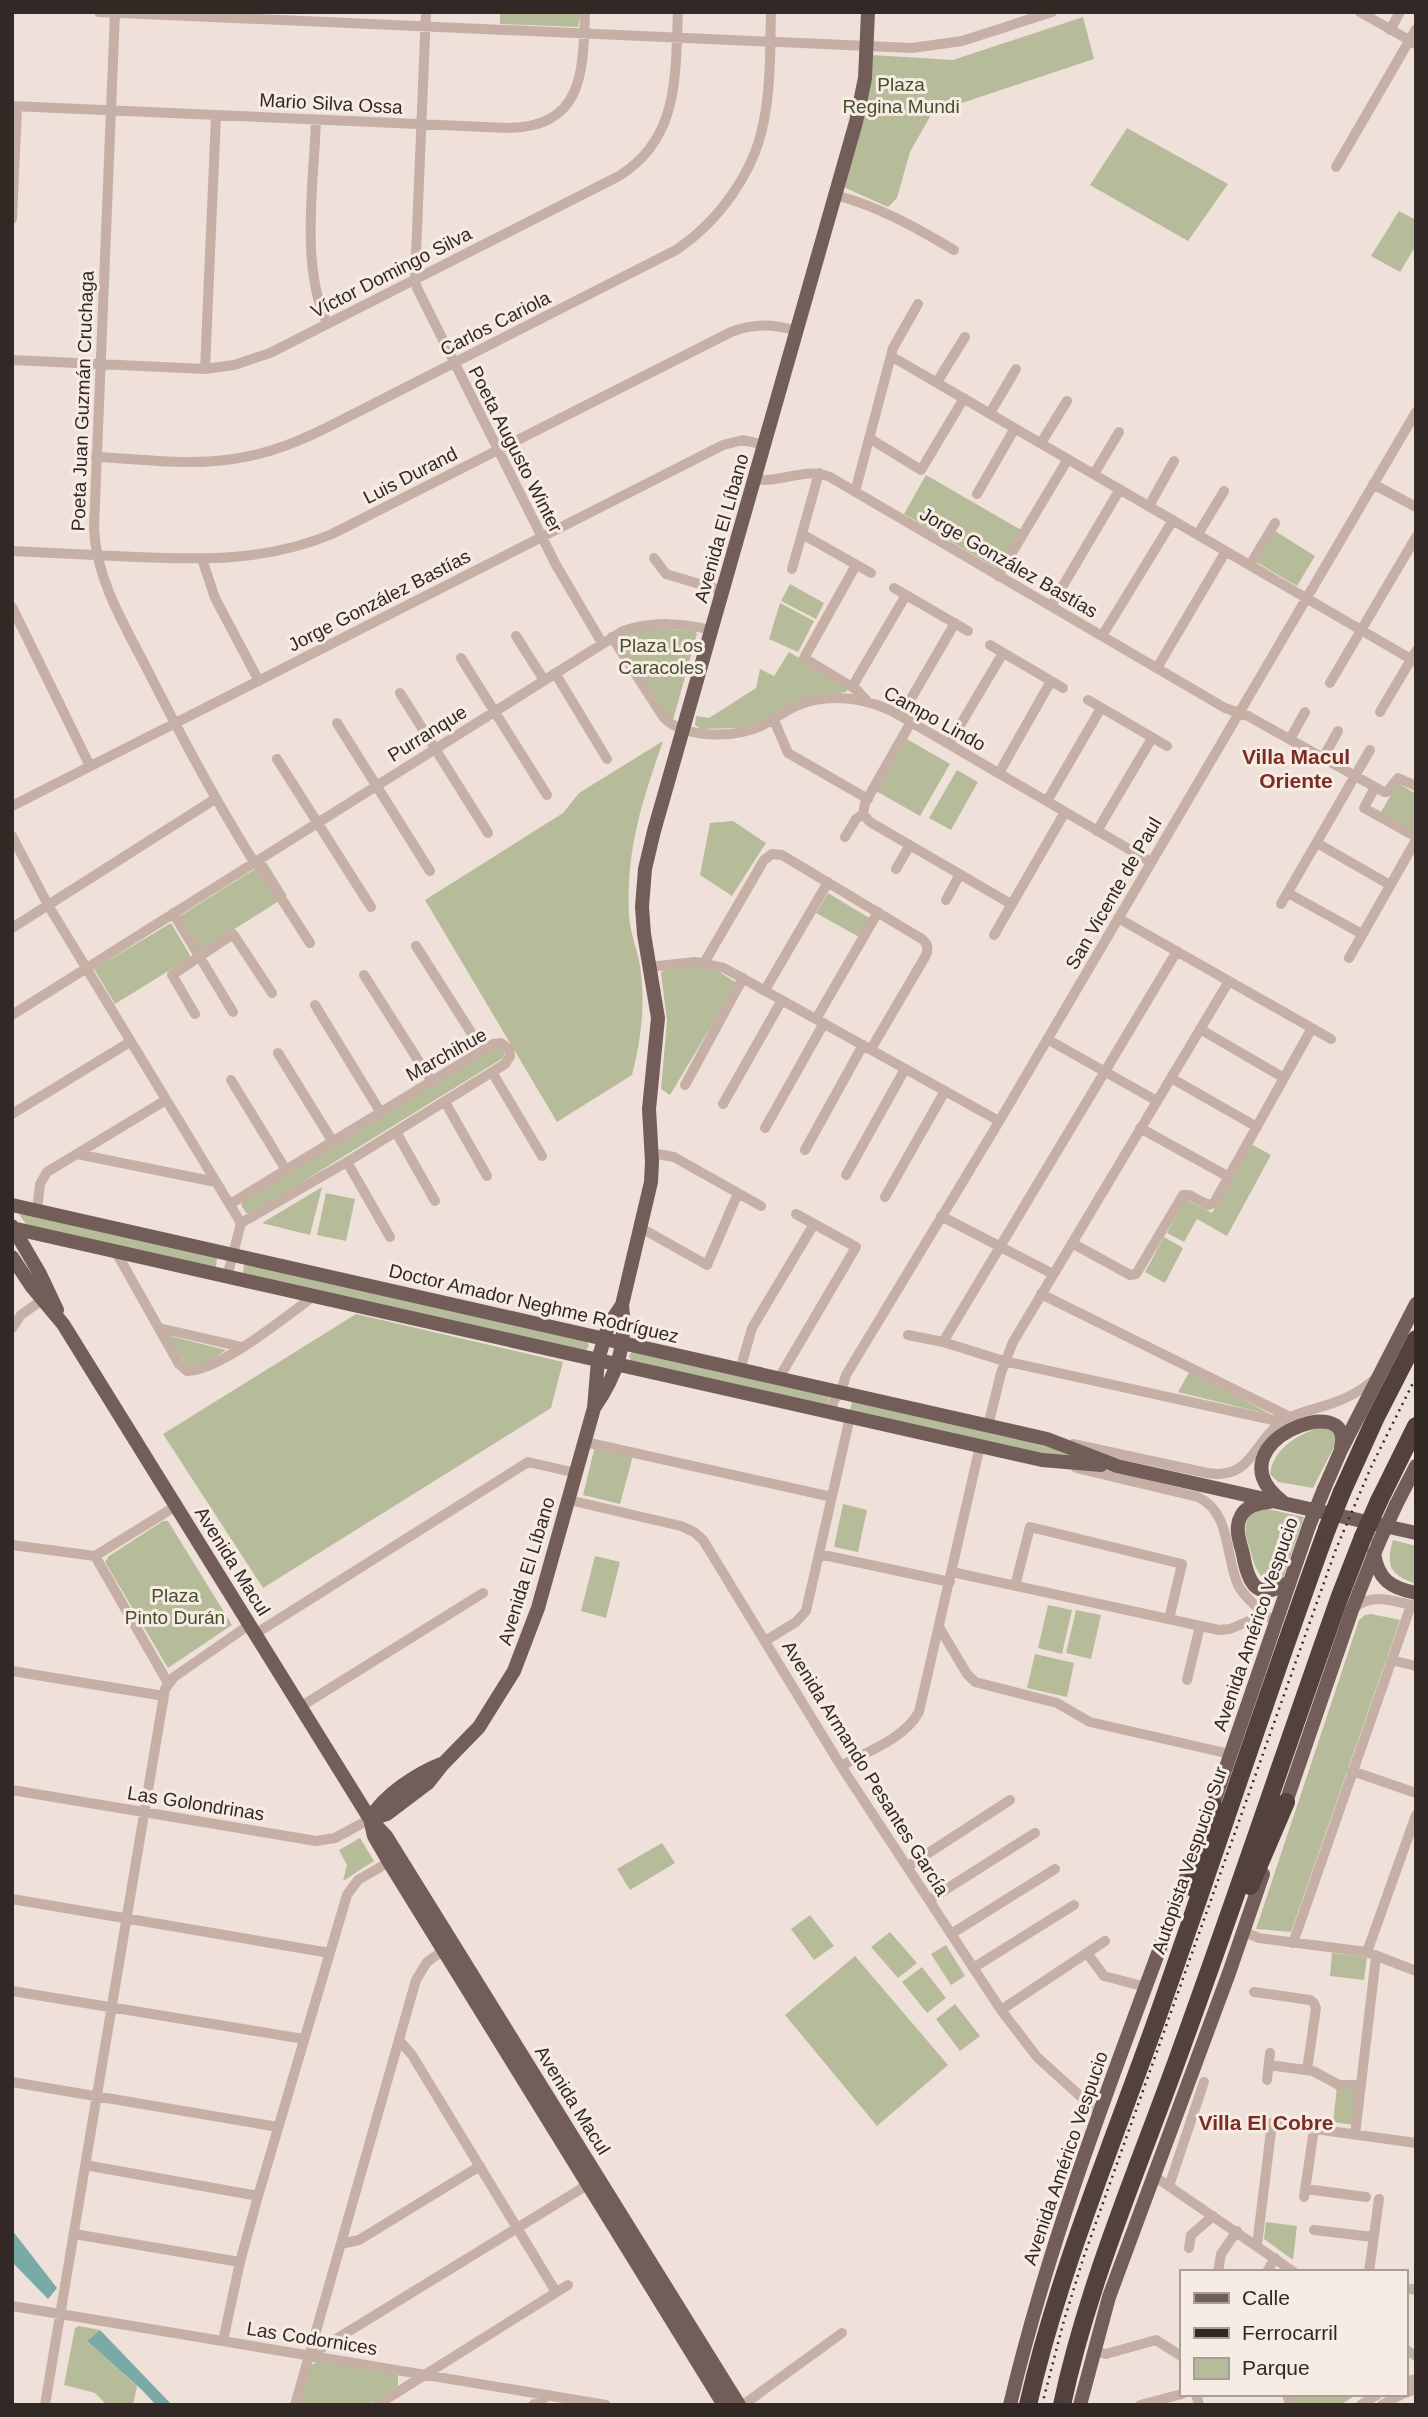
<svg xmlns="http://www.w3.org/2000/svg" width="1428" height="2417" viewBox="0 0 1428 2417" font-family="Helvetica,sans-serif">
<rect width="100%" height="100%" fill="#efe1d9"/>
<!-- green -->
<path fill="#b6bc9a" d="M500,12H581L578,27L500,24Z
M1083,17L1094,59L932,113L910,152L897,198L888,207L841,186L872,55L953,60Z
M1127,128L1228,184L1188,241L1090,185Z
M1399,211L1416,220V245L1400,272L1371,256Z
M926,475L1021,530L998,569L904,514Z
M1275,531L1315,556L1297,586L1256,562Z
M790,584L824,603L816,619L781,601Z
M780,603L814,621L798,652L769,639Z
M655,628L695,631L697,634L673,720L666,717L617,640L632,632Z
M789,652L848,687L846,692L807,697L763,721L740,728L701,729L695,725L696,716L709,718L756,688L760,669L774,676Z
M907,739L950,764L920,816L876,791Z
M663,741C642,802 626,849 629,915C630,934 639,953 641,973C645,1008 641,1040 632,1075L557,1122L425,900L563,813L579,793Z
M957,770L978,782L951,830L929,818Z
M1398,783L1416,794L1414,833L1379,815Z
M733,821L766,843L732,896L700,875L710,823Z
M266,862L287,896L201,950L180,916Z
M828,893L871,919L861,938L816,913Z
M171,923L191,957L115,1004L94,969Z
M701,966L721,973L737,983L670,1095L661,1089L667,1021L661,973L666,967Z
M501,1046L505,1052L503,1058L252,1213H246L241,1205L244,1199L495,1047Z
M1251,1144L1271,1155L1227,1236L1197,1219L1184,1242L1167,1233L1185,1199L1212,1213Z
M322,1187L310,1235L262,1223Z
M326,1193L355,1199L346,1241L317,1235Z
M17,1211L217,1258L216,1267L27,1226Z
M1164,1237L1183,1248L1165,1283L1145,1272Z
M244,1264L587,1341L589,1346L585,1351L243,1275Z
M356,1314L563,1362L551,1408L263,1588L163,1434Z
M166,1335L226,1350L204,1366H187Z
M633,1351L829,1396L827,1406L631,1362L629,1355Z
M1190,1371L1272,1415L1178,1392Z
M852,1402L1050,1444L1079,1455L1048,1457L850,1410Z
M1321,1427L1333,1431L1338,1439L1313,1488L1278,1482L1270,1474C1273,1449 1298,1434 1321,1427Z
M595,1446L633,1456L620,1504L583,1495Z
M843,1504L867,1510L858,1552L834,1547Z
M1263,1508L1304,1517L1283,1578C1261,1588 1255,1568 1251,1552C1248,1543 1244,1533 1246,1524C1247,1520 1249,1517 1251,1513Z
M163,1521H168L232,1625L168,1668L105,1562L109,1556Z
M1393,1540L1416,1546V1584C1391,1575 1385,1567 1393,1540Z
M595,1556L620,1562L606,1618L581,1611Z
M1048,1605L1072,1610L1062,1654L1038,1648Z
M1076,1610L1101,1615L1091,1659L1066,1653Z
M1371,1614L1400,1620L1291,1932L1256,1929L1359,1620L1365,1615Z
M1035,1654L1074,1663L1067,1697L1027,1688Z
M360,1838L374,1861L343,1881L347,1865L339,1850Z
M662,1843L675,1863L630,1890L617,1869Z
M810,1915L834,1946L814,1960L791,1929Z
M890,1932L917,1963L898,1978L871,1947Z
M946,1945L965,1976L951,1985L931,1954Z
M1332,1953L1367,1957L1364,1980L1330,1976Z
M855,1956L948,2065L877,2126L785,2015Z
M922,1967L946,1998L927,2013L902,1982Z
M955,2004L980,2036L960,2051L936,2019Z
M1337,2087L1357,2089L1353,2125L1333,2122Z
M1266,2222L1297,2226L1293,2260L1264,2239Z
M79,2326L100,2330L87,2341L137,2386L133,2405H107L95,2393L64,2385L75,2328Z
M318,2361L398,2374V2386L368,2405H300L310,2366Z
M1291,2394L1354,2396L1341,2405H1294Z"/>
<!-- water -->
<path fill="#7aaaa5" d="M12,2230L57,2288L48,2299L12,2262Z
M100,2330L172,2405H156L142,2390L87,2341Z"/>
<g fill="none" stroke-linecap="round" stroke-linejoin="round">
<!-- minor -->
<path stroke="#c6b0a6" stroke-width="10" d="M99,12L912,48L962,41L1052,12
M115,12L94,528C96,580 125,626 148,671C181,736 215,800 254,862L261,867L310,943
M426,12L415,279L417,288L556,565L602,643
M1360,12L1416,44
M1390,30L1400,12
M12,106L508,128C584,127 583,71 585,12
M316,120C314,182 300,266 327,323
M1336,167L1416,29
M835,195C878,206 915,227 954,250
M12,219L17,107
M892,358L896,359L1416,662
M12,360L205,369L234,365L270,353L619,176C680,138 675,75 678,12
M205,369L216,116
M937,382L965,337
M990,413L1016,369
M869,438L921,470L964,398
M1041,443L1067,401
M96,457C142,459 188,466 233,459C270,454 303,440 336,423L676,250C719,221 755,172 764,120C771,85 770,48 771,12
M1094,474L1119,432
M754,479C780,484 806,466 830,477L1225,708L1248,716L1375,787L1364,808L1416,837
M1373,484L1416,507
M855,492L893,348L918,304
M977,494L1015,428
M1149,506L1174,461
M802,534L871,573
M1198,534L1224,491
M12,551C54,553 95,555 136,557C204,560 268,561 332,534L731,332C754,323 774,324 798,331
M654,558L666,574L723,591
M202,559L215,598L259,681
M856,565L804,658L857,690L867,701
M1250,565L1275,523
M792,569L819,473
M998,576L1068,459
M894,588L968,631
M1051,606L1120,489
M12,607L90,766
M516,636L544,680
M1102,636L1173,520
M612,637L664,718C686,739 735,738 761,726C779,717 793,704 814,700C841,695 867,699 892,711L1151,862
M990,645L1063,688
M461,658L547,795
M1157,668L1226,551
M555,673L607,759
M1330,683L1416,537
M852,687L906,595
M400,693L488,833
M1088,700L1167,746
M1380,712L1416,651
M901,716L955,623
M773,718L788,753L868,799
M337,723L430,871
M1290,739L1305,712
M949,744L1003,653
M1323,758L1338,731
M277,759L371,907
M999,773L1051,681
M1375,787L1384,792H1387L1398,778L1416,786
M1047,801L1101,708
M12,806L723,445L743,440L764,445
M863,814L870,822L1011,904
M1097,831L1152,738
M12,836L48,905L241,1223L227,1277
M845,837L856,819L863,814L865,803L911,722
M1317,843L1390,885
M896,869L910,845
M1288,893L1362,934
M946,900L960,874
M1281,904L1370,750
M173,913L233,1012
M1118,918L1331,1039
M12,928L215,799
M994,935L1065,812
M416,946L483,1051
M1349,958L1416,840
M704,963L764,860L772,854L782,855L922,939C928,944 929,950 925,957L871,1049
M649,967L695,962L724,968L999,1121
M364,975L432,1082
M765,990L828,882
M315,1005L381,1113
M195,1014L172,975L233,934L272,993
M12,1015L623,631C653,621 681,623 712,630
M816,1019L878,912
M1200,1029L1284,1078
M1047,1039L1157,1101
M278,1053L333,1142
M492,1072L542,1156
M1171,1078L1257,1127
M231,1080L286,1170
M685,1085L743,978
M445,1102L487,1176
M723,1104L782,1000
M12,1114L130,1042
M765,1128L824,1023
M1140,1128L1229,1177
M396,1132L435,1201
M805,1150L863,1045
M652,1153L674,1157L761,1206
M77,1154L216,1182
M347,1162L390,1237
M846,1175L905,1069
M885,1197L945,1091
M230,1204L493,1044L501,1043L509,1049L510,1056L505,1064L347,1162L241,1223
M37,1211L40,1184L47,1172L166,1100
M941,1216L1053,1274
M641,1228L707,1265L738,1193
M1072,1243L1130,1275L1136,1274L1183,1195H1189L1208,1205L1214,1203L1312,1028
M116,1252L179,1364L187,1371C221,1370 285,1317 314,1296
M1041,1294L1290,1417
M12,1328L21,1315L42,1300
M159,1328L242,1347
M908,1335L943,1342L1004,1361L1282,1422
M943,1342L1177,951
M740,1370L752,1328L814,1224
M779,1378L856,1247L796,1214
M830,1413L834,1400L841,1392L846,1375L994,1130L1416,412
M988,1426L1001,1373L1013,1342L1229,981
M585,1442L832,1497
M1073,1444L1207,1473C1250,1480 1252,1446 1278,1425C1294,1412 1314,1410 1333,1403C1348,1398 1362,1390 1375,1379
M1076,1468L1198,1497C1231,1512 1225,1556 1238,1585C1244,1597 1258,1608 1268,1617
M569,1500L681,1526L694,1532L703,1540L841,1766L1001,2010L1037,2057L1100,2114
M12,1545L95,1556L176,1506
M819,1554L950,1582
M95,1556L168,1683
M952,1572L1219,1630L1230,1629L1265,1614
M1015,1586L1030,1527L1182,1564L1169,1619
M1354,1608C1371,1592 1395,1601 1415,1606
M939,1627L967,1674L975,1682L1057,1703L1090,1722L1230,1754
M255,1634L528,1462L576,1473
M765,1641L796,1622L806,1611L850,1417
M1391,1660L1416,1666
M12,1671L164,1696
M1187,1680L1200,1626
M300,1707L483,1593
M841,1766C868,1751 903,1740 919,1712L980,1446
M1352,1771L1416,1793
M12,1790L316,1841L335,1838L370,1819
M907,1867L1010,1800
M12,1899L330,1953
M929,1900L1035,1833
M1244,1932L1259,1938L1367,1952L1416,1971
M951,1934L1055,1869
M1293,1943L1411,1605
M1367,1952L1416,1815
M1087,1953L1104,1976L1146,1987
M973,1968L1074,1905
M12,1991L304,2039
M1254,1992L1310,2000L1314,2003L1316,2008L1307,2070
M1001,2010L1105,1941
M399,2040L412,2055L556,2292
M1269,2065L1313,2071L1339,2085H1361
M1267,2080L1270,2053
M12,2082L278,2127
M1355,2135L1376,1957
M85,2165L258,2196
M1154,2176L1294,2272
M1169,2186L1204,2082
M1306,2189L1366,2197
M1304,2197L1314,2129
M1314,2230L1373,2237
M74,2234L240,2262
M341,2244L359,2240L480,2166
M1257,2245L1272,2123L1416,2143
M1189,2248L1191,2235L1213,2216
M1218,2272L1221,2254L1237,2231
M1267,2272L1275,2258
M1369,2272L1379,2199
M1405,2288L1416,2290
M12,2306L606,2405
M223,2341L240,2262L258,2196L347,1895L358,1880L389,1862
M1405,2349L1416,2356
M1093,2351L1106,2354L1156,2340L1181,2356
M310,2355L589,2184
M1405,2382L1416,2379
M1405,2393L1416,2389
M1196,2394L1199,2405
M1287,2394L1290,2405
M45,2405L165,1689L174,1677L249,1625
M295,2405L416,1980L427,1962L444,1950
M377,2405L568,2285
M533,2405L549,2395
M743,2405L842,2333
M1140,2405L1182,2394
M1361,2405L1378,2394
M1382,2405L1402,2394"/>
<!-- major -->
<path stroke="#735d58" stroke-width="14" d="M12,1205L1047,1439L1117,1466L1416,1533
M12,1226L40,1274L57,1310
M12,1228L1042,1460L1101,1465
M12,1257L32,1287L63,1324L370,1819L374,1836L389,1862L724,2405
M594,1408C617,1375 627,1345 622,1305
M1324,1489L1341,1450L1416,1304
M1269,1502C1258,1503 1246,1506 1241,1516C1234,1528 1240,1542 1243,1554C1248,1583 1257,1603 1289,1582
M1283,1502C1207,1445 1357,1386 1341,1448
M1396,1505L1416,1466
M1374,1553C1378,1580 1391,1588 1416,1593
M1283,1811L1352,1610L1379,1542
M1210,1814L1309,1526
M370,1819L387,1814L428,1783L443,1764L479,1727L514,1671L538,1608L594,1408L598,1360L608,1326L622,1305L651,1182L652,1162L649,1109L658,1018L644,934L642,907L645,869L654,831L856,122L865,78L868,12
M370,1819C384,1795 416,1774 441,1764
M371,1820L386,1836L739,2405
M1010,2405C1053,2223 1124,2048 1188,1872
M1080,2405L1109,2297L1229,1973L1263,1874"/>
<!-- highway -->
<path stroke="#53413e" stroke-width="18" d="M1342,1492L1375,1419L1416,1339
M1379,1501L1416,1426
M1250,1886L1286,1802
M1191,1887L1213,1806
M1028,2405C1058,2274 1110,2150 1155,2024C1213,1859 1267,1693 1327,1529
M1062,2405C1088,2283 1138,2169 1180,2052C1235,1901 1286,1748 1340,1596L1363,1537"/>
<!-- rail -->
<path stroke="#322826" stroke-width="2.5" stroke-dasharray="2 5" stroke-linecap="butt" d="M1042,2405L1063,2324L1083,2259L1336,1549L1372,1465L1416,1377"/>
<!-- major-bridge -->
<path stroke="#735d58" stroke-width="14" d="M1309,1526L1324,1489
M1379,1542L1396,1505"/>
<!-- highway-bridge -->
<path stroke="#53413e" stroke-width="18" d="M1327,1529L1342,1492
M1363,1537L1379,1501"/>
</g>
<g text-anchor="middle" stroke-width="6" stroke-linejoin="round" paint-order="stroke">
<!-- park labels -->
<g font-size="19" fill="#474f2c" stroke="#f7ece4">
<text x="901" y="91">Plaza<tspan x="901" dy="22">Regina Mundi</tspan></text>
<text x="661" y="652">Plaza Los<tspan x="661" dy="22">Caracoles</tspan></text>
<text x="175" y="1602">Plaza<tspan x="175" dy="22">Pinto Durán</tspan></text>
</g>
<!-- street labels -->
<g font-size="19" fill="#322826" stroke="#f7ece4">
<text transform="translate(331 103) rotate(3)" y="7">Mario Silva Ossa</text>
<text transform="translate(391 272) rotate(-27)" y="7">Víctor Domingo Silva</text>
<text transform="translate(495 323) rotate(-27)" y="7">Carlos Cariola</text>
<text transform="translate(82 401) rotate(-88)" y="7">Poeta Juan Guzmán Cruchaga</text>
<text transform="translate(516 449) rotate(63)" y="7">Poeta Augusto Winter</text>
<text transform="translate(410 475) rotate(-27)" y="7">Luis Durand</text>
<text transform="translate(721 528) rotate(-74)" y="7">Avenida El Líbano</text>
<text transform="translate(1009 562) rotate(30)" y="7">Jorge González Bastías</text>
<text transform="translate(379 600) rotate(-27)" y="7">Jorge González Bastías</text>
<text transform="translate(935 718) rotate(29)" y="7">Campo Lindo</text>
<text transform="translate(427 733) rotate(-32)" y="7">Purranque</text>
<text transform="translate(1113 893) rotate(-60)" y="7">San Vicente de Paul</text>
<text transform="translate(446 1054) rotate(-29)" y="7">Marchihue</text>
<text transform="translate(534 1303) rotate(13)" y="7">Doctor Amador Neghme Rodríguez</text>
<text transform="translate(233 1561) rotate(58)" y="7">Avenida Macul</text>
<text transform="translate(526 1571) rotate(-73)" y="7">Avenida El Líbano</text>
<text transform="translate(1255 1624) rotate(-71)" y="7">Avenida Américo Vespucio</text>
<text transform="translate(866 1768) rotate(58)" y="7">Avenida Armando Pesantes García</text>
<text transform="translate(196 1803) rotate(9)" y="7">Las Golondrinas</text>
<text transform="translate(1189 1860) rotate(-71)" y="7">Autopista Vespucio Sur</text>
<text transform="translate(573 2100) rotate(58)" y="7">Avenida Macul</text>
<text transform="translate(1065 2158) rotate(-71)" y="7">Avenida Américo Vespucio</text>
<text transform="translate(312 2338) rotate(9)" y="7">Las Codornices</text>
</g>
<!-- neighbourhood labels -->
<g font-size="21" font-weight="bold" fill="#7b2d25" stroke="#f7ece4">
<text x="1296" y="764">Villa Macul<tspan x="1296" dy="24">Oriente</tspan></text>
<text x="1266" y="2130">Villa El Cobre</text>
</g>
</g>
<!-- border -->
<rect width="1428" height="2417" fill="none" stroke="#322826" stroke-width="28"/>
<!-- legend -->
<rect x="1180" y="2270" width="228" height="126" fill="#f7ece4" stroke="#a89e98" stroke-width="2"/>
<rect x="1194" y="2293" width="35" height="10" fill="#735d58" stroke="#a89e98" stroke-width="2"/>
<text x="1242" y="2305" font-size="21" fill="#322826">Calle</text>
<rect x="1194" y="2328" width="35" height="10" fill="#322826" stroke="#a89e98" stroke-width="2"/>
<text x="1242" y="2340" font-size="21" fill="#322826">Ferrocarril</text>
<rect x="1194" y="2358" width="35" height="21" fill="#b6bc9a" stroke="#a89e98" stroke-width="2"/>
<text x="1242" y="2375" font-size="21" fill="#322826">Parque</text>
</svg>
